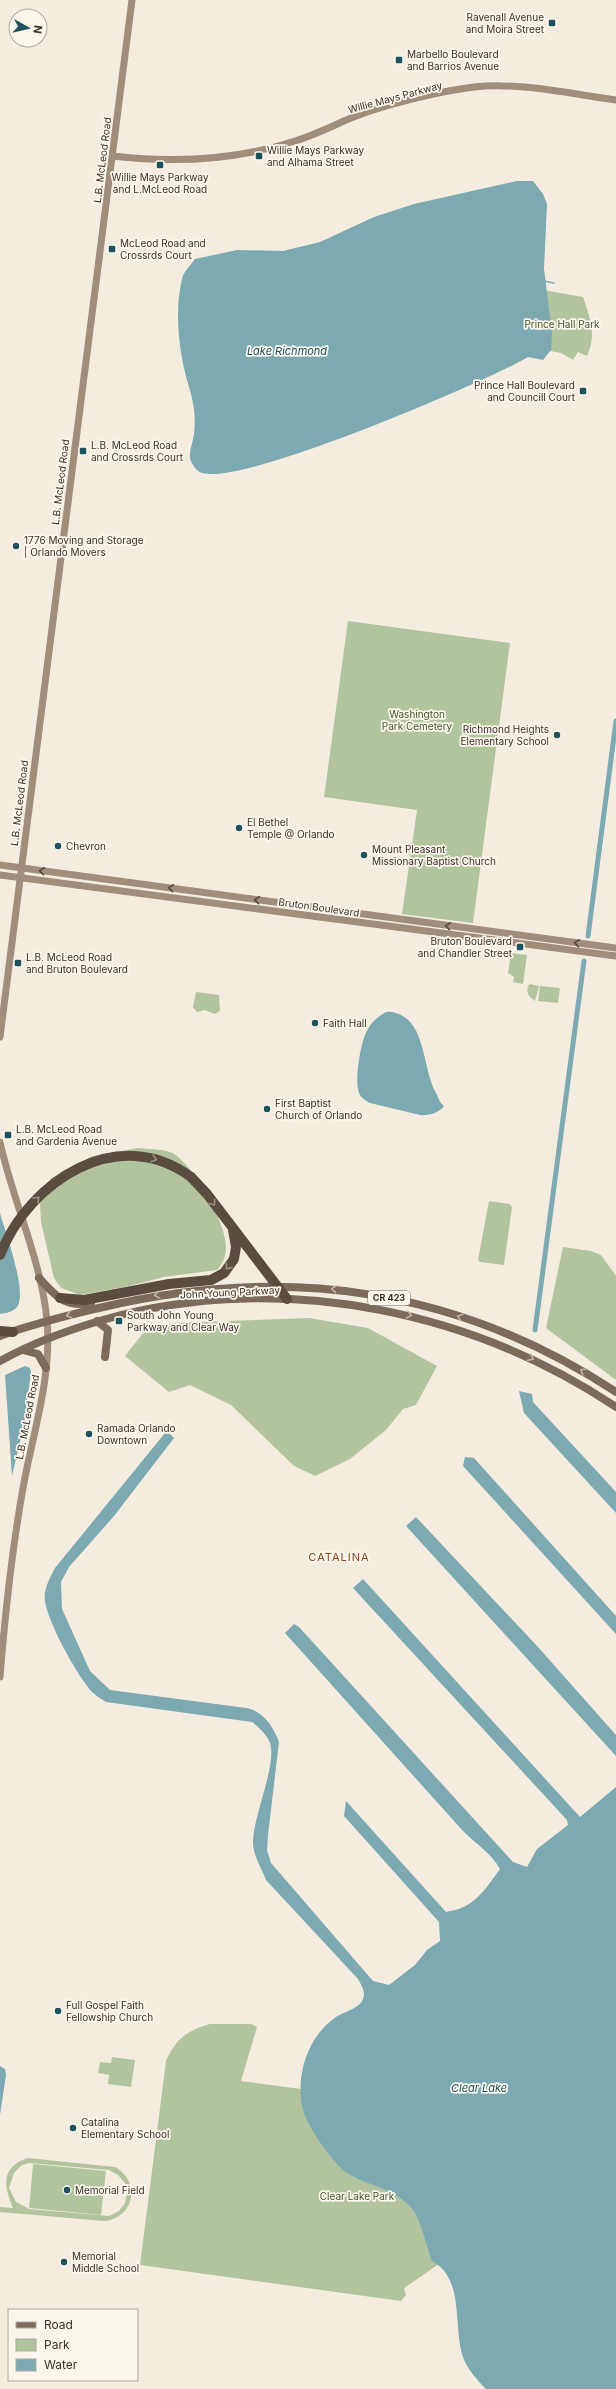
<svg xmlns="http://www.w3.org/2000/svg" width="616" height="2389" viewBox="0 0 616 2389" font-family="Inter,sans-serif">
<rect width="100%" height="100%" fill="#f4eddf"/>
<!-- green -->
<path fill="#b2c49e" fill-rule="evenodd" d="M537,289L583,297C590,318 597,335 587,356L578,352L573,360L561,353L530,347Z
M348,621L510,643L473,923L402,914L417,810L324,797Z
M511,953L527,955L523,984L513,982L514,977L508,973Z
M530,984L539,986L535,1001C529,997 526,993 528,986Z
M540,986L560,988L558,1003L538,1001Z
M196,992L219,995L220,1011L215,1014L205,1010L197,1012L193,1007Z
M138,1148C148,1149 166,1149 174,1154C194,1166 227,1224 226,1248C226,1257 222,1264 217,1270L164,1277L129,1286L80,1295L61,1288L54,1278L41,1222L40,1205L44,1187L52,1178L93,1156Z
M489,1201L510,1204L512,1207L504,1265L480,1262L478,1260Z
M563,1247L591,1251L601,1255L616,1276V1380L546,1328Z
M309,1318L368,1328L437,1366L416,1405L403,1409L386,1430L350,1459L315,1476L294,1466L231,1405L190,1385L169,1392L125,1356L147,1328L175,1323Z
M210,2024H251L257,2027L241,2081L595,2128L452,2255L404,2288L406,2295L401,2301L140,2265L166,2061C175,2040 187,2030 210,2024Z
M112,2057L135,2060L131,2087L108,2084L109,2075L98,2073L100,2062L111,2063Z
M28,2158L115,2167C142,2182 134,2218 104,2221L0,2212V2207L13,2208C4,2187 0,2167 28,2158ZM29,2163L109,2170L118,2175L125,2183L127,2193L125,2203L119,2211L109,2216L29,2209L16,2202L9,2188L14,2173L22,2165Z
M33,2164L106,2171L101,2215L29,2208Z"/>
<!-- water -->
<path fill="#7ca9b2" d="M517,181H533L543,194L547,204L544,269L552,333L551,350L543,360L528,357C490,380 226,494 198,471C195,468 191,463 190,458C189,451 193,442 194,434C196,417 194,403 189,387C179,354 174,312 182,279C183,272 191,265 195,259L237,250L283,251L320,242L374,217L414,204Z
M386,1012C392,1011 396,1013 401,1015C426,1027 423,1071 436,1093C439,1099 439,1102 444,1106C439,1113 428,1116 420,1115L370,1103C365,1100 361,1098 359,1093C354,1081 361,1039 368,1029C372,1021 379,1016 386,1012Z
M0,1213C5,1231 28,1293 17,1307C13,1312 6,1313 0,1314Z
M25,1366L30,1368L31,1372L24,1425L12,1476L5,1375Z
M519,1391L532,1394L533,1402L616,1492V1513L524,1413Z
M165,1433L170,1434L174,1438L114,1516L69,1567L61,1582L62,1609L90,1671L110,1690L246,1708C263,1711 273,1726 279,1742L268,1835L267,1850L271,1863L373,1981L389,1985L415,1965L427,1950L440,1941L439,1922L344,1816L346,1801L446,1912C474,1908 484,1891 500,1869C491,1853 476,1844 463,1831L285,1633L294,1624L299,1627L513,1862L527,1867L537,1849L568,1825L567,1820L353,1588L363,1579L580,1817L616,1787V2389H486C478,2381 470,2372 465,2362C451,2331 467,2280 432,2261C426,2246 422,2223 413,2210C398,2189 367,2186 347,2173C332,2162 305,2124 302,2106C296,2074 308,2036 336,2017C344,2012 360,2008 363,1999C366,1991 361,1985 358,1979L266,1880C262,1869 253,1855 253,1843C253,1816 277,1765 270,1743C267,1735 259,1727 252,1722L106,1702C101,1699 95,1695 91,1691C76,1673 48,1623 45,1601C43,1590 50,1578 55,1568Z
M465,1457L474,1458L616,1616V1634L463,1466Z
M416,1517L538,1647L616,1735V1756L406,1526Z
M0,2066L5,2069L6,2075L0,2115Z"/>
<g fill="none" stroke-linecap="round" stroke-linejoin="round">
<!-- stream -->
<path stroke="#7ca9b2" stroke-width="1.5" d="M544,281L554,283"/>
<!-- canal -->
<path stroke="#7ca9b2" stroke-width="5" d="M588,936L616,721
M535,1330L584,961"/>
<!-- secondary -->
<path stroke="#a18d7b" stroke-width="7" d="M112,156C173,163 237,160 295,141C315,135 332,126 351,118C383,105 440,91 474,87C520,82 570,94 616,100
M0,865L616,948
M0,875L616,956
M0,1037L132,0
M0,1142C13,1202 41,1259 47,1320C52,1378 33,1432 23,1488C12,1550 5,1614 0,1677"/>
<!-- primary -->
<path stroke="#7c6a5a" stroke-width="8" d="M39,1278C56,1296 64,1308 91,1303
M97,1321L108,1330L105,1357
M0,1336C32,1324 66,1316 99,1308C284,1264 456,1287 616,1392
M23,1350L38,1354L46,1368
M0,1361C38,1340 79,1326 121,1315C291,1274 472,1311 616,1407"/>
<!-- highway -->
<path stroke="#5b4c40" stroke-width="10" d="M191,1177L207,1194L287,1299
M60,1298L84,1300L169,1284L211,1280L224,1273L234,1259L236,1247L233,1230
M0,1331L13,1332"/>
<!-- highway-bridge -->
<path stroke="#5b4c40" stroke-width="10" d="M0,1255C29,1181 118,1123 191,1177"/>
</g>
<!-- one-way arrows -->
<defs><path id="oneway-chevron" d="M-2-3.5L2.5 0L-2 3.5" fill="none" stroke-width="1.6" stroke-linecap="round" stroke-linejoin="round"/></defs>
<g stroke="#54483e">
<use href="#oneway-chevron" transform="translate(42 871) rotate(-172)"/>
<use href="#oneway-chevron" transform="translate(171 888) rotate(-172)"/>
<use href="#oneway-chevron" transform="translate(257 900) rotate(-172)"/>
<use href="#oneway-chevron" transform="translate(448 926) rotate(-172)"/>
<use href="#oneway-chevron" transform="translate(577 943) rotate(-172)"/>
</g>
<g stroke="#9b9085">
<use href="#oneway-chevron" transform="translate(154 1159) rotate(16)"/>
<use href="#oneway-chevron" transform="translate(37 1199) rotate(-45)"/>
<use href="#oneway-chevron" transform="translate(213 1203) rotate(54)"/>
<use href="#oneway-chevron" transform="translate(228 1267) rotate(127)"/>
</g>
<g stroke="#c2b7aa">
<use href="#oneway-chevron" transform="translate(334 1289) rotate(-174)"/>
<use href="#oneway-chevron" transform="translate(157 1295) rotate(171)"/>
<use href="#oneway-chevron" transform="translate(69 1315) rotate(165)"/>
<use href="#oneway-chevron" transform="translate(409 1315) rotate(14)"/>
<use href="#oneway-chevron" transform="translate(460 1317) rotate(-162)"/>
<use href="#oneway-chevron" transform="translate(531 1358) rotate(26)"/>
<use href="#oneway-chevron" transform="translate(583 1371) rotate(-149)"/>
</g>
<!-- markers -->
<g fill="#1d515d" stroke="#fbf6ec" stroke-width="1.5">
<rect x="548" y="19" width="8" height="8" rx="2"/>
<rect x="395" y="56" width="8" height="8" rx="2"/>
<rect x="255" y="152" width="8" height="8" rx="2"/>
<rect x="156" y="161" width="8" height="8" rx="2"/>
<rect x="108" y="245" width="8" height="8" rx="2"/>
<rect x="579" y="387" width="8" height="8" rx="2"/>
<rect x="79" y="447" width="8" height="8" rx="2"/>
<circle cx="16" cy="546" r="4"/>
<circle cx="557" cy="735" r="4"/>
<circle cx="239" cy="828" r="4"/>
<circle cx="58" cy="846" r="4"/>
<circle cx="364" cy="855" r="4"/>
<rect x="516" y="943" width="8" height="8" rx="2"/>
<rect x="14" y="959" width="8" height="8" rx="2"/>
<circle cx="315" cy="1023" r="4"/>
<circle cx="267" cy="1109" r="4"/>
<rect x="4" y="1131" width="8" height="8" rx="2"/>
<rect x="115" y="1317" width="8" height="8" rx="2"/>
<circle cx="89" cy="1434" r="4"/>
<circle cx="58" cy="2011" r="4"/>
<circle cx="73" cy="2128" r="4"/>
<circle cx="67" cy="2190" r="4"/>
<circle cx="64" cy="2262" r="4"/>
</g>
<g text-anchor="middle" stroke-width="3.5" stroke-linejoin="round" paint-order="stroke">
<!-- shield labels -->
<rect fill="#fbf6ec" stroke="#746c64" stroke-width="1" x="368" y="1291" width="42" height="14" rx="3"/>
<g font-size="9" font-weight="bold" fill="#3a312a">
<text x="389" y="1301">CR 423</text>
</g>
<!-- poi labels -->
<g font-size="10" fill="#3a312a" stroke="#fbf6ec" text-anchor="start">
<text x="544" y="21" text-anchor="end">Ravenall Avenue<tspan x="544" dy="12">and Moira Street</tspan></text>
<text x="407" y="58">Marbello Boulevard<tspan x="407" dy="12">and Barrios Avenue</tspan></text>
<text x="267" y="154">Willie Mays Parkway<tspan x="267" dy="12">and Alhama Street</tspan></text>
<text x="160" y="181" text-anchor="middle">Willie Mays Parkway<tspan x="160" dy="12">and L.McLeod Road</tspan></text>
<text x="120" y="247">McLeod Road and<tspan x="120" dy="12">Crossrds Court</tspan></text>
<text x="575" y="389" text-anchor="end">Prince Hall Boulevard<tspan x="575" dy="12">and Councill Court</tspan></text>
<text x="91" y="449">L.B. McLeod Road<tspan x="91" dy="12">and Crossrds Court</tspan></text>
<text x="24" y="544">1776 Moving and Storage<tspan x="24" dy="12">| Orlando Movers</tspan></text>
<text x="549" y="733" text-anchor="end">Richmond Heights<tspan x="549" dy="12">Elementary School</tspan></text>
<text x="247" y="826">El Bethel<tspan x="247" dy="12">Temple @ Orlando</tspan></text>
<text x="66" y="850">Chevron</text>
<text x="372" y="853">Mount Pleasant<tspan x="372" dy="12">Missionary Baptist Church</tspan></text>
<text x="512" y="945" text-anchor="end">Bruton Boulevard<tspan x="512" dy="12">and Chandler Street</tspan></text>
<text x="26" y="961">L.B. McLeod Road<tspan x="26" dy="12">and Bruton Boulevard</tspan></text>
<text x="323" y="1027">Faith Hall</text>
<text x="275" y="1107">First Baptist<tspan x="275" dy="12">Church of Orlando</tspan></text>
<text x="16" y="1133">L.B. McLeod Road<tspan x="16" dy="12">and Gardenia Avenue</tspan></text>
<text x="127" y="1319">South John Young<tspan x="127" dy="12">Parkway and Clear Way</tspan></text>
<text x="97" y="1432">Ramada Orlando<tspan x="97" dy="12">Downtown</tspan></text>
<text x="66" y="2009">Full Gospel Faith<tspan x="66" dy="12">Fellowship Church</tspan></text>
<text x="81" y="2126">Catalina<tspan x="81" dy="12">Elementary School</tspan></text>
<text x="75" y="2194">Memorial Field</text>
<text x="72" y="2260">Memorial<tspan x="72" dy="12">Middle School</tspan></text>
</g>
<!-- street labels -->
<g font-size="10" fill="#3a312a" stroke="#fbf6ec">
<text transform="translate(395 97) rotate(-15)" y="4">Willie Mays Parkway</text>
<text transform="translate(102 160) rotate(-83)" y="4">L.B. McLeod Road</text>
<text transform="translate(60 482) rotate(-83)" y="4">L.B. McLeod Road</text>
<text transform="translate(19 803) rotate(-83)" y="4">L.B. McLeod Road</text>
<text transform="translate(319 907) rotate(8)" y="4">Bruton Boulevard</text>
<text transform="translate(230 1292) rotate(-3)" y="4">John Young Parkway</text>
<text transform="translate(27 1417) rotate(-79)" y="4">L.B. McLeod Road</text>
</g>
<!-- park labels -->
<g font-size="10" fill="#43592c" stroke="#fbf6ec">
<text x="562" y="328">Prince Hall Park</text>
<text x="417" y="718">Washington<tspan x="417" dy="12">Park Cemetery</tspan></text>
<text x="357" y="2200">Clear Lake Park</text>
</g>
<!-- water labels -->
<g font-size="11" font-style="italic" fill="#1d515d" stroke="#fbf6ec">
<text x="287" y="355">Lake Richmond</text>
<text x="479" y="2092">Clear Lake</text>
</g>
<!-- neighbourhood labels -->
<g font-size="11" letter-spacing="1" fill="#8c471f" stroke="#fbf6ec">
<text x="339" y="1561">CATALINA</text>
</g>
</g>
<!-- legend -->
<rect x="8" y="2309" width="130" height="72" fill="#fbf6ec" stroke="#aea79e"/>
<rect x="16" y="2322" width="20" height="6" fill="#7c6a5a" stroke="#aea79e"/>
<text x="44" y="2329" font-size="12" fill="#3a312a">Road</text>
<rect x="16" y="2339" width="20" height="12" fill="#b2c49e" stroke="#aea79e"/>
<text x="44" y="2349" font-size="12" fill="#3a312a">Park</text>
<rect x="16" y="2359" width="20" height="12" fill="#7ca9b2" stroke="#aea79e"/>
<text x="44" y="2369" font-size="12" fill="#3a312a">Water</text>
<!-- north arrow -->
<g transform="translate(28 28) rotate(98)"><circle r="19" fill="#fbf6ec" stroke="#aea79e"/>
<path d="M0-3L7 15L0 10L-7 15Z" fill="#1d515d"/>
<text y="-6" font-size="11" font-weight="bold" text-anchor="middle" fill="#3a312a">N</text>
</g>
</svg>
